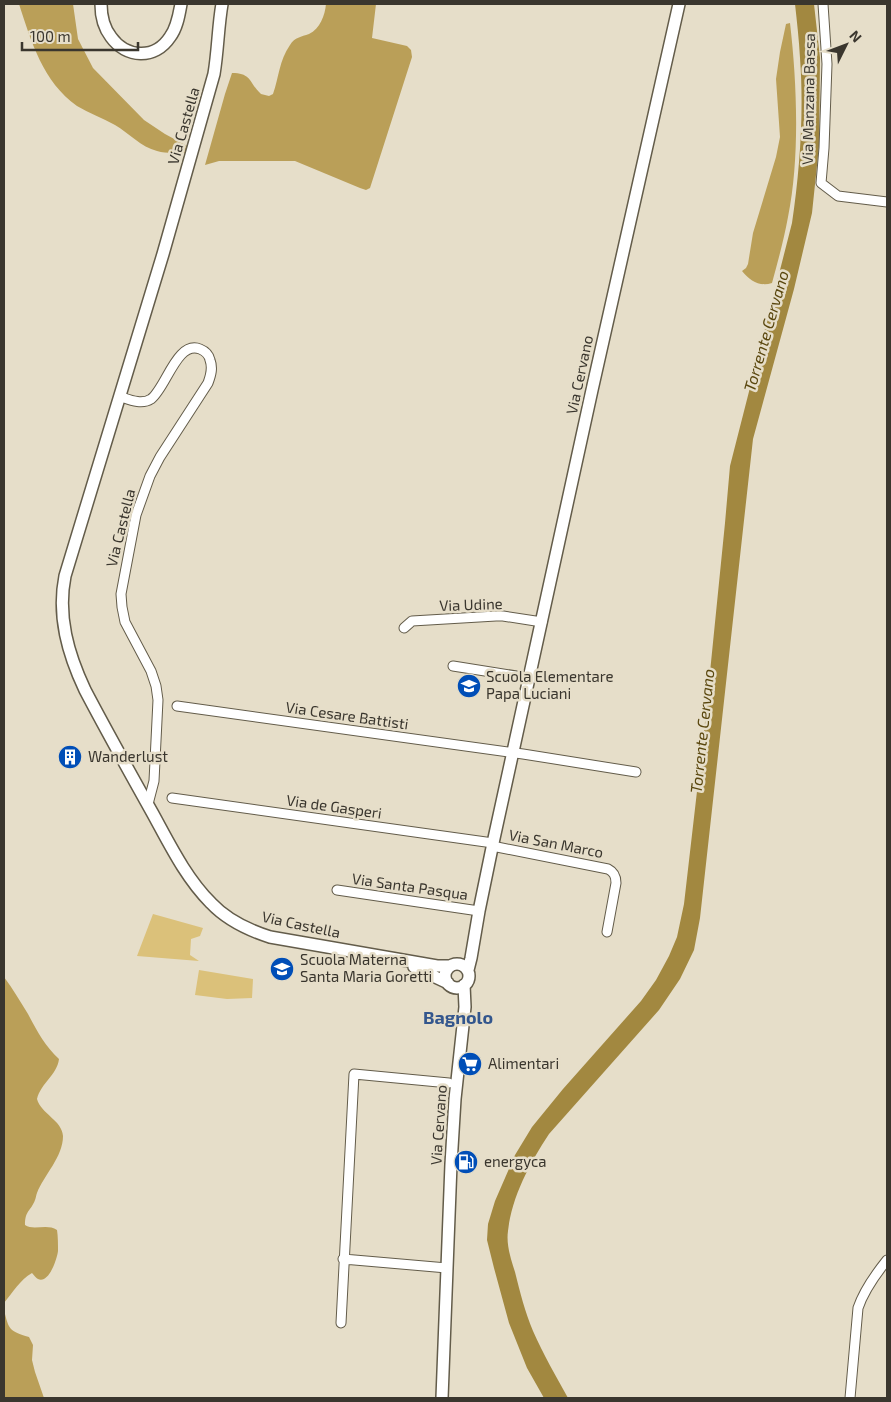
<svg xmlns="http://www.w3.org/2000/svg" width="891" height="1402" viewBox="0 0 891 1402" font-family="'Exo 2',sans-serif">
<rect width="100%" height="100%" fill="#e6dec9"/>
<!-- green -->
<path fill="#dbc17a" d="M153,914L203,928L200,936L191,939L190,955L199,961L137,956Z
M199,970L253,979L252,998L227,999L195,995Z"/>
<!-- forest -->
<path fill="#ba9f58" d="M19,4H73L78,39L93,68L144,120L165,134L189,147L188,153C178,152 167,154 157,151C141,147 129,133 115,125C102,118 89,113 77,106C43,82 31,41 19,4Z
M326,4H376L372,38L407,46L411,50L412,57L370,188L366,190L360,188L295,161H219L205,165L225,94L232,73C252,73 249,83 261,94L269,96L273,94C279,77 279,61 290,45C295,37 301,37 309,34C320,29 325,15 326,4Z
M790,23C797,83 800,158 788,217C784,239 778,261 772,283C760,287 750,281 742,271L746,268L748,264L753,233L776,157L780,137L776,79L780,52L786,24Z
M4,977C13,989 20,1001 28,1014C37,1031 45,1046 59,1059C57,1075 41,1083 37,1099C41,1114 62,1120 63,1136C63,1157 44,1175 37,1193C36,1195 36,1198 35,1200C31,1211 25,1210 25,1225C34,1231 47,1223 57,1230C58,1236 58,1245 58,1251C57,1259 49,1284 38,1279C36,1278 34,1275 32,1273C20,1280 13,1292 4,1303Z
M4,1310C9,1330 9,1331 29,1337L33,1345L32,1360L35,1372L44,1398H4Z"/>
<!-- water -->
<path fill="#a28840" d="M795,4H814L820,58L819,146L812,213L794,289L753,439L700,918L694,950L680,979L659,1010L549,1134C530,1163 512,1196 508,1231C506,1245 511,1259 515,1272C520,1292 525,1312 533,1331C543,1354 556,1376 568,1398H544L527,1368L509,1323L494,1268L487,1240L488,1224L495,1201L515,1155L532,1127L563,1089L641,1001L656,980L669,956L677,937L684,904L705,722L725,523L730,466L792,223C800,169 804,112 800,58C799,40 797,22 795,4Z"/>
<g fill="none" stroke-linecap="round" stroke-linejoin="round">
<!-- minor casing -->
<g stroke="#635c4a" stroke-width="11">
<path id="minor" d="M823,4L827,64L824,148L821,183L838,196L887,202
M121,397C130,400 142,405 151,399C166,388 177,340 200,349C205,351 209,355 210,360C213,368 211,375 208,383L160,457L150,476L136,515L121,594L122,607L125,622L151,671L156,686L158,700L154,781L148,804
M404,628L412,621L496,616H503L542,622
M453,666L529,678
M177,706L523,754L636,772
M172,798L493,843
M492,846L608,869C614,872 616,876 616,883L607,932
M337,890L479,911
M343,1259L447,1268
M341,1323L354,1074L449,1083
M850,1398L858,1308C864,1290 875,1275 887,1260"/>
</g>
<!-- major casing -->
<g stroke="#635c4a" stroke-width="14">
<path id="major" d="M101,4C101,15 104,28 111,37C126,58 155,60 170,37C177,28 179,15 181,4
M222,4C218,27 218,50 214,74L163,254L65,576C57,616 68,654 85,690C107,732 130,773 153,814C170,845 186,878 211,903C227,920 248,930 270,937L437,966H449
M445 976a12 12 0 1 1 24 0a12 12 0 1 1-24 0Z
M414,967L448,983
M468,970L471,958L479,911L493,843L592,390L679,4
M442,1398L451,1164L455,1099L465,1007L464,985"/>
</g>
<!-- minor -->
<use href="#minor" stroke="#fff" stroke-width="9"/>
<!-- major -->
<use href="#major" stroke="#fff" stroke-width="11"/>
</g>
<!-- icons -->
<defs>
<g id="school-disc" transform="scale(1.25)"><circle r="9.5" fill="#004eb7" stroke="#e6dec9"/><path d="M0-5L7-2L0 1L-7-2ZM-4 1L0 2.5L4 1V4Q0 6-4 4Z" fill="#fff"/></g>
<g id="building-disc" transform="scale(1.25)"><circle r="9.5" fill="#004eb7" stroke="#e6dec9"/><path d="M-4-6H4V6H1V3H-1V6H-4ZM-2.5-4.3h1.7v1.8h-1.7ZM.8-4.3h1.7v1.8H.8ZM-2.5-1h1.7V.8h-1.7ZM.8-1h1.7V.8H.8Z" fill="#fff"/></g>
<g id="supermarket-disc" transform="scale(1.25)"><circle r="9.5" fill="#004eb7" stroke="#e6dec9"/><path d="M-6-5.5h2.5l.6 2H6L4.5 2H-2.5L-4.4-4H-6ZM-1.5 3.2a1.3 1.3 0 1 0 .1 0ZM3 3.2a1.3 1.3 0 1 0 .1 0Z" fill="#fff"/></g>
<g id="fuel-disc" transform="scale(1.25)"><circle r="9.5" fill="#004eb7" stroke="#e6dec9"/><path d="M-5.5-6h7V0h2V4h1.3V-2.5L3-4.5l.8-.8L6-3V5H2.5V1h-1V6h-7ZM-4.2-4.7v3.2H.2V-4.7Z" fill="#fff"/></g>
</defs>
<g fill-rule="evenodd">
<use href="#school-disc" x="469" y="686"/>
<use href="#building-disc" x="70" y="757"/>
<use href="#school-disc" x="282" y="969"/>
<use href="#supermarket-disc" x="470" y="1064"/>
<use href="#fuel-disc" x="466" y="1162"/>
</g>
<g text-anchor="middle" stroke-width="5" stroke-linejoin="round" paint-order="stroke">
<!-- street labels -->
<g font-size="15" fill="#3a362e" stroke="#e6dec9">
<text transform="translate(809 99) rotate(-89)" y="5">Via Manzana Bassa</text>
<text transform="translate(184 126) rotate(-74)" y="5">Via Castella</text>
<text transform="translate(580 375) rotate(-78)" y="5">Via Cervano</text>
<text transform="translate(121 528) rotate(-76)" y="5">Via Castella</text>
<text transform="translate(471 605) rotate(-2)" y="5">Via Udine</text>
<text transform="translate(347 716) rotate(8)" y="5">Via Cesare Battisti</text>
<text transform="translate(334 807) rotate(8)" y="5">Via de Gasperi</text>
<text transform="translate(556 844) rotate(11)" y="5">Via San Marco</text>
<text transform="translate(410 887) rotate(8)" y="5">Via Santa Pasqua</text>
<text transform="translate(301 925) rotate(12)" y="5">Via Castella</text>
<text transform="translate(439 1125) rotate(-86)" y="5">Via Cervano</text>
</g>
<!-- poi labels -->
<g font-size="15" fill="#3a362e" stroke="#e6dec9" text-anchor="start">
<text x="486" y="682">Scuola Elementare<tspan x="486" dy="17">Papa Luciani</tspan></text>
<text x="88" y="762">Wanderlust</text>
<text x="300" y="965">Scuola Materna<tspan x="300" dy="17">Santa Maria Goretti</tspan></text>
<text x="488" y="1069">Alimentari</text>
<text x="484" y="1167">energyca</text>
</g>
<!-- water labels -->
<g font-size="16" font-style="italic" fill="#5a470e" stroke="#e6dec9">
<text transform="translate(766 331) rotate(-74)" y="6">Torrente Cervano</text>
<text transform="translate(702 731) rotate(-84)" y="6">Torrente Cervano</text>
</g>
<!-- quarter labels -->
<g font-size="18" font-weight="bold" fill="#33568d" stroke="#e6dec9">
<text x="458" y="1024">Bagnolo</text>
</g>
</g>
<!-- border -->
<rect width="891" height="1402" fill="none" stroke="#3a362e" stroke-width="10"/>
<!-- north arrow -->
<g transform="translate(846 45) rotate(48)" stroke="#e6dec9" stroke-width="4" paint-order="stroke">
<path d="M0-4L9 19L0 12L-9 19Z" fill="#3a362e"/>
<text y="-8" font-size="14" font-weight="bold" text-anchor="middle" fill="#3a362e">N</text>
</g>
<!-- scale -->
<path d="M22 42v8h116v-8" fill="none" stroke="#3a362e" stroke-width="2.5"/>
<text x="30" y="42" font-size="15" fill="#3a362e" stroke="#e6dec9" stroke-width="4" paint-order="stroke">100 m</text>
</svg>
